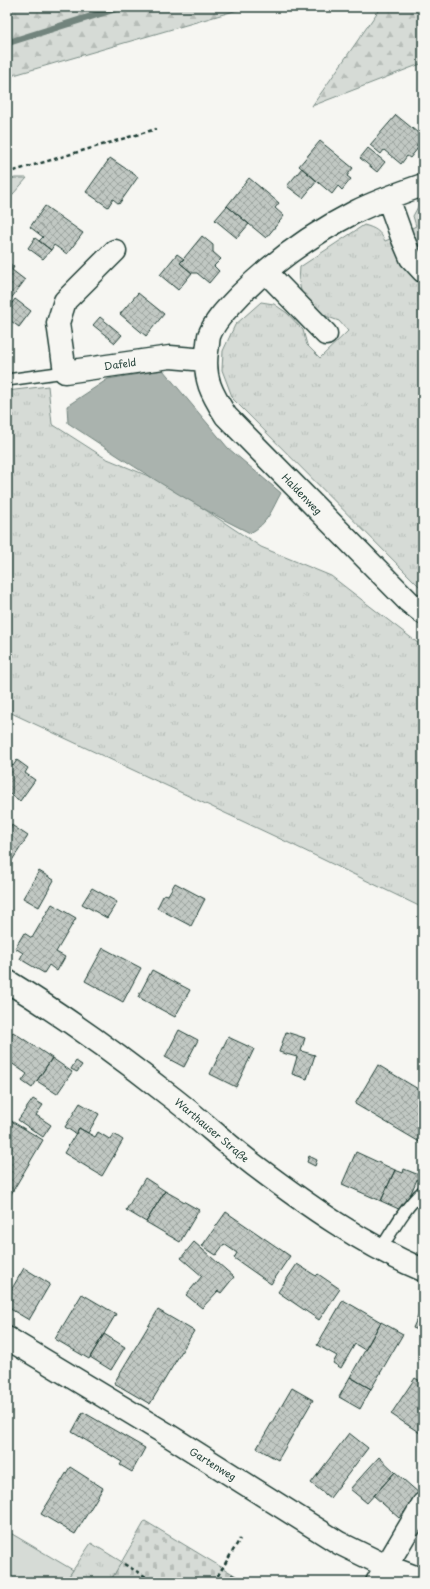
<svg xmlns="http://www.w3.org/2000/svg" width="430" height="1589" viewBox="0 0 430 1589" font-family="'Playpen Sans',sans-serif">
<defs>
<pattern id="grass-tufts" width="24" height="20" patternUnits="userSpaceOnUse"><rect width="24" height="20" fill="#d6dbd6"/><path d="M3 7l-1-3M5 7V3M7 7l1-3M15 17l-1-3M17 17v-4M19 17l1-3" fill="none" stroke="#b7bdb8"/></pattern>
<pattern id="forest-firs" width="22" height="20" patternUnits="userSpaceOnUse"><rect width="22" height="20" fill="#d6dbd6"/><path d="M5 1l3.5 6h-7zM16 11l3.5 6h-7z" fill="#b7bdb8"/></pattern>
<pattern id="cemetery-stones" width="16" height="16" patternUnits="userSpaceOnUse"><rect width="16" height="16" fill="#d6dbd6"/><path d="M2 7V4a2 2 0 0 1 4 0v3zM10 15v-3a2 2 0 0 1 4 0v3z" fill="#b7bdb8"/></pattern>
<pattern id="building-cross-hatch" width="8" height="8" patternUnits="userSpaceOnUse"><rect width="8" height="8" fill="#c1c8c3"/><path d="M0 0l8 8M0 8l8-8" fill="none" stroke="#9ca49f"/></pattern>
</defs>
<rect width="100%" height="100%" fill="#f6f6f2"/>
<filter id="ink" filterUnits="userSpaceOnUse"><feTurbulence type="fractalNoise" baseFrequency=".025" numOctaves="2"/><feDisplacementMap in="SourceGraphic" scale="8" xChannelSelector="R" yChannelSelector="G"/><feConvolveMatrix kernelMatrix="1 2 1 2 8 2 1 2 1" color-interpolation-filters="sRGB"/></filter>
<g filter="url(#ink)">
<!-- grass -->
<path fill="url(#grass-tufts)" stroke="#7a8c85" d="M15,178H27L7,201V180Z
M423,202V251L417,246L410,229L416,226L413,216L419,205Z
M364,225C375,228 380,231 385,241L390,239C399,256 405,275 423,284V590L233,399L222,370L223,351L235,325L261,302L274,304L287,313L303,330L307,345L320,358L348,331L339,321L317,313L303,299L299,282L300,267Z
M48,386L52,424L105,458L165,483L261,547L331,576L423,647V908L289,843L7,711V391Z
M91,1543L122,1562L110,1582H65Z"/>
<!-- forest -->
<path fill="url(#forest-firs)" stroke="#7a8c85" d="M7,7H248L7,77Z
M381,7H423V63L312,106Z"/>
<!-- cemetery -->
<path fill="url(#cemetery-stones)" stroke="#7a8c85" d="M145,1521L246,1582H110Z"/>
<!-- park -->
<path fill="#d6dbd6" stroke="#7a8c85" d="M7,1531L73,1570L65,1582H7Z"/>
<!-- water -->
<path fill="#aab3ae" stroke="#72847d" d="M163,370L228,448L281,493C272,509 268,524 250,533C186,502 127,462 68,423L67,406L108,379Z"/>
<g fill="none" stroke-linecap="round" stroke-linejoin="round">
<!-- stream -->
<path stroke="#72847d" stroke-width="7" d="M7,43L121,7"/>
</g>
<!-- building -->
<path fill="url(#building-cross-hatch)" stroke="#1f3d34" d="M396,115L423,137L416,146L418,148L410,158L407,156L401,164L384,150L381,154L370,145Z
M320,141L353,168L347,176L351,179L342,190L338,186L332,194L299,166Z
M368,148L385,162L377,172L360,158Z
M110,158L138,177L119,204L113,199L108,207L86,192Z
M302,168L317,181L303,198L287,186Z
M249,178L279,203L275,208L284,216L266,238L227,206Z
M45,206L83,233L67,254L54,245L51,250L39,241L43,237L30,227Z
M227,206L249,224L237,238L215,220Z
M202,236L213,245V252L221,259L214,266L219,271L209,283L197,273H192L180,263Z
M35,238L51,250L43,259L28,248Z
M177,254L184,259L180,263L192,273L178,290L160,275Z
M7,262L14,267L12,270L25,280L7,304Z
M138,293L164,314L146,336L120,314Z
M15,299L31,311L19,327L7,318V310Z
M100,317L122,335L115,343L93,325Z
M17,760L28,768L25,773L35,780L20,801L7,792V761L13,766Z
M7,822L28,836L7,868Z
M39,871L54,880L39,907L23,898Z
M175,883L205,899L191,926L157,908L164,894L168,895Z
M92,888L117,902L107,918L82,904Z
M52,904L76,918L56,952L65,957L57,971L49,965L44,973L20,959L23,953L15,948L24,933L32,938Z
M103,948L141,968L123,1002L85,981Z
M152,970L190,990L175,1017L138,997Z
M179,1030L198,1040L184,1067L165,1057Z
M13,1032L52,1058L32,1088L22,1081L27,1074L7,1060V1040Z
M286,1032L305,1038L301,1051L315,1055L307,1079L292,1074L297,1057L279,1052Z
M228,1037L254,1049L236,1087L210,1074Z
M52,1058L72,1072L57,1094L37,1081Z
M76,1061L82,1065L77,1072L71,1069Z
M378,1065L423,1092V1144L355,1104Z
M33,1099L43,1105L36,1115L51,1125L43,1137L18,1120Z
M80,1103L99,1114L88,1133L79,1128L76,1134L65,1127Z
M8,1119L43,1140L8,1199H7Z
M79,1128L95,1137L98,1132L111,1140L114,1134L123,1140L102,1176L64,1153Z
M356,1152L395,1170L381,1201L342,1184Z
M309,1156L317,1160L315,1166L307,1162Z
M404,1169L419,1175L403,1211L381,1201L395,1170L403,1173Z
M145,1178L165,1191L146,1222L126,1210Z
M165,1191L199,1210L180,1242L146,1222Z
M226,1212L290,1256L271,1284L234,1258L237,1253L224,1244L216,1255L202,1246Z
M194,1242L234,1277L221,1293L218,1291L202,1308L186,1295L202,1276L181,1258Z
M297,1264L316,1276L318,1274L340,1289L319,1320L278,1292Z
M24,1268L50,1284L29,1320L7,1307V1297Z
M82,1294L116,1314L89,1359L55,1339Z
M343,1300L381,1322L365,1350L355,1344L341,1368L333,1363L337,1356L317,1345Z
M422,1307H423V1332L413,1328Z
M158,1310L194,1331L150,1404L114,1383Z
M381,1322L403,1334L371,1389L350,1377Z
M104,1334L125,1347L111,1370L90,1357Z
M350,1377L371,1389L360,1409L339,1397Z
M415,1378L423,1383V1435L391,1414Z
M292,1388L313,1400L278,1460L257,1448Z
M83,1412L145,1448L132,1472L120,1465L122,1462L72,1432Z
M349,1433L368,1448L330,1498L311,1483Z
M379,1457L395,1472L367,1503L350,1489Z
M70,1467L103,1488L75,1534L41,1514Z
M395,1472L420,1494L399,1518L374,1496Z
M232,1574L245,1582H228Z"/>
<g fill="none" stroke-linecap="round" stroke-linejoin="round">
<!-- lane casing -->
<g stroke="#1f3d34" stroke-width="14">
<path id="lane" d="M7,380L65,372
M380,1250C393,1230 405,1207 423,1191"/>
</g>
<!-- street casing -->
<g stroke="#1f3d34" stroke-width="25">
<path id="street" d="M423,185C400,193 377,201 355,212C314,233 273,262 240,295C228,308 215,320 209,336C208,341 208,347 207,351C203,379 212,394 226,416L408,601L423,613
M388,198L402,237L411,258L423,271
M115,251L65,301L58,323L65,372L170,357L206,360
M266,272L326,334
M7,981C64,1016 118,1055 170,1096C199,1118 225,1143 254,1165C307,1205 362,1244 423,1270
M7,1338L168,1435L339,1543L386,1566L423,1580
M377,1582L423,1504"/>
</g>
<!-- path -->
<path stroke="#1f3d34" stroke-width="2.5" stroke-dasharray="4 3" stroke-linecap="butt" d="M7,173L156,129
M124,1564L155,1582
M214,1582L240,1539"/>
<!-- lane -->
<use href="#lane" stroke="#f6f6f2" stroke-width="11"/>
<!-- street -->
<use href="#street" stroke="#f6f6f2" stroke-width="22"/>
</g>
</g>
<g text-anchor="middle" stroke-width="3" stroke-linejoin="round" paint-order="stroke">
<!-- street labels -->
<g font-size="10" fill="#1f3d34" stroke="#f6f6f2">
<text transform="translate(120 364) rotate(-8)" y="4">Dafeld</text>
<text transform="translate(302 494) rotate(46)" y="4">Haldenweg</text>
<text transform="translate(212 1130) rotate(40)" y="4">Warthauser Straße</text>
<text transform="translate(213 1464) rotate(32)" y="4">Gartenweg</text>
</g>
</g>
<!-- margin -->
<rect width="430" height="1589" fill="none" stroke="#f6f6f2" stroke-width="24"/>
<rect x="12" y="12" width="406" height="1565" fill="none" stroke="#1f3d34" stroke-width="1.5" filter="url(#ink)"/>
</svg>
